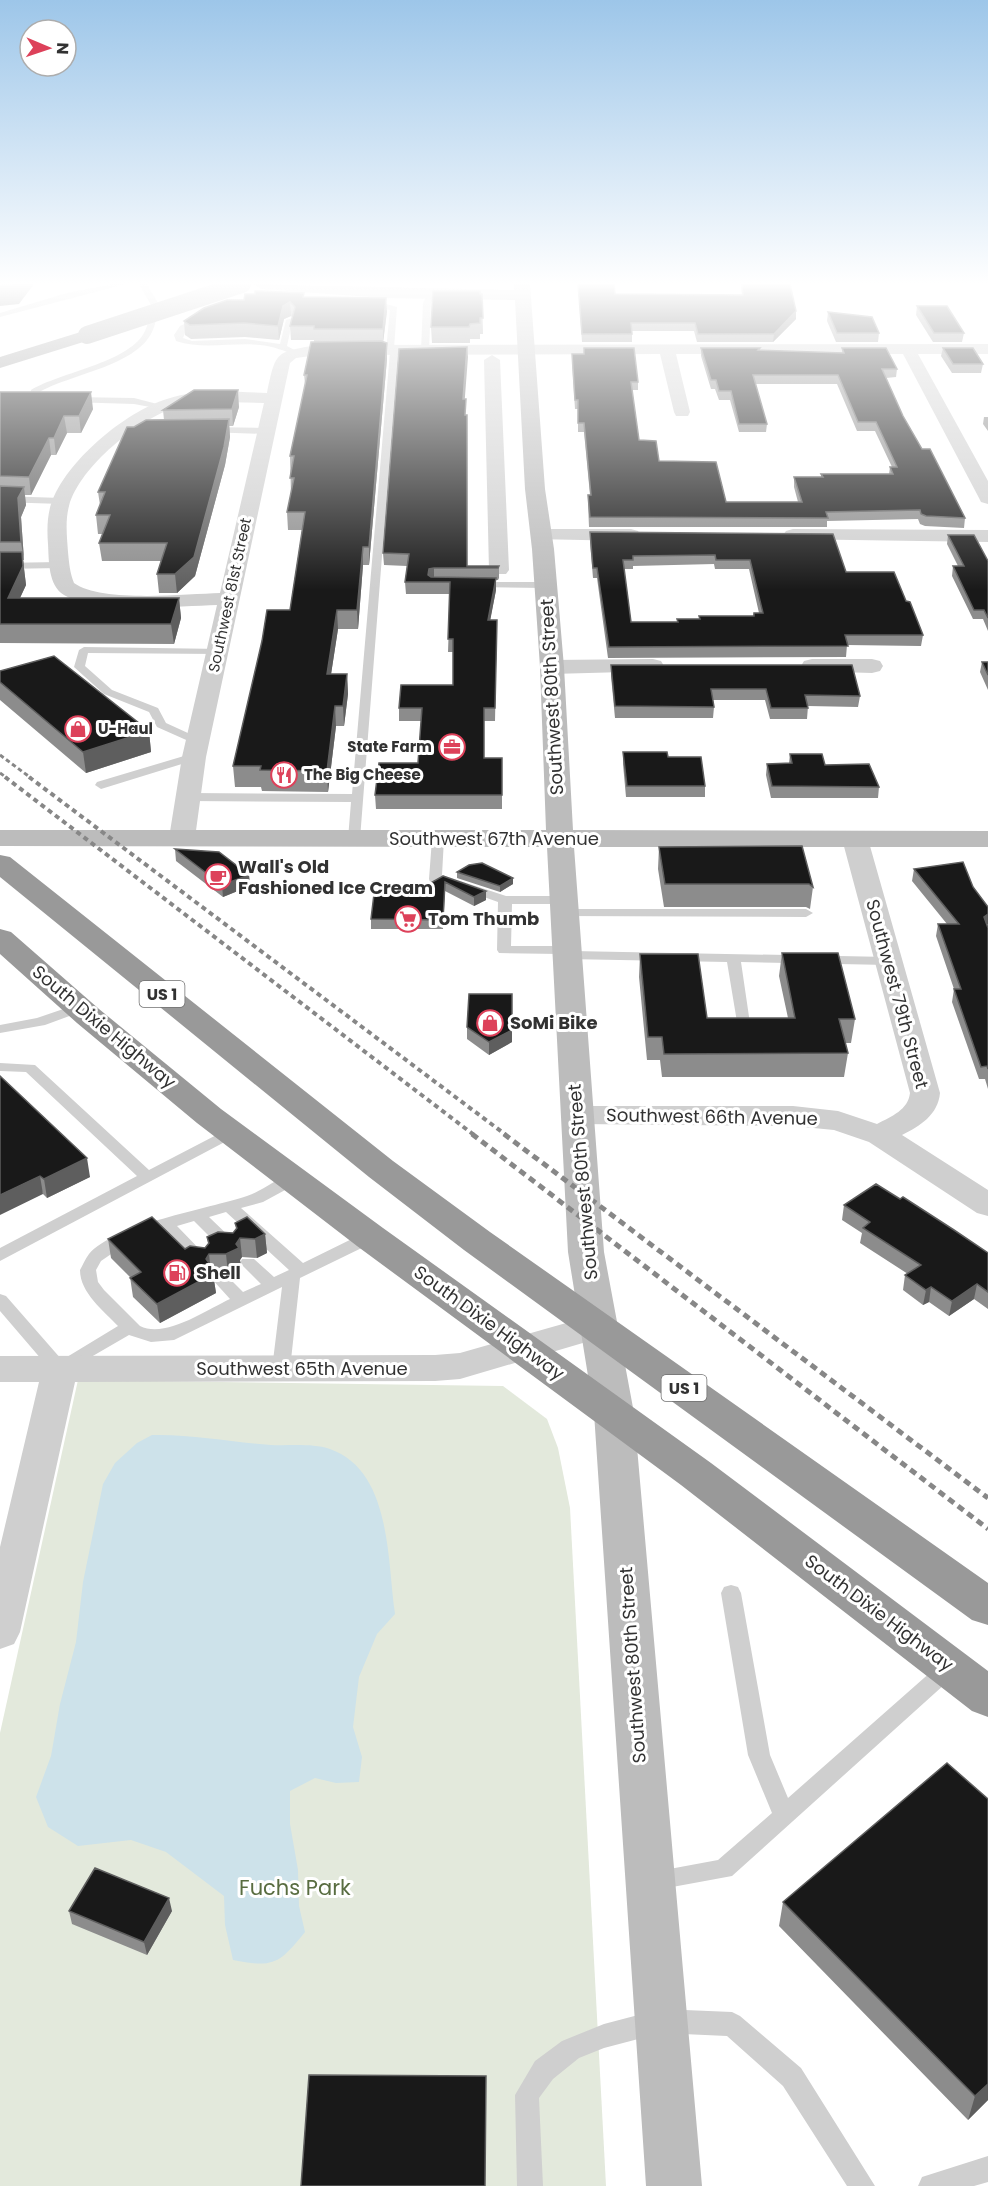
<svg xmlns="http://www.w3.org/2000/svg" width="988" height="2186" viewBox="0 0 988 2186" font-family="Poppins,sans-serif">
<rect width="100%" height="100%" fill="#fff"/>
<!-- green -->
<path fill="#e3e9dc" d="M78,1380L503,1386L547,1419L558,1448L570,1508L606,2186H0V1733Z"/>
<!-- water -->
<path fill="#cde2ea" d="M152,1435C192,1434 231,1442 271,1445C290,1446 311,1443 330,1449C392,1471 387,1561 395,1614L377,1634L359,1677L353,1727L362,1757L359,1782L336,1783L315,1778L290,1791V1824L298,1870L299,1906L305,1932C279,1964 274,1968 233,1960L225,1925L224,1896L166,1852L131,1840L78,1846L48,1827L36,1797L51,1756L60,1704L76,1642L83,1582L103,1484L115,1463L137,1443Z"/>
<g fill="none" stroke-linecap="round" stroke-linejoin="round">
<!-- lane -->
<path fill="#cfcfcf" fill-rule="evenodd" d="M112,284H126L0,317V313L67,293Z
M139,284H147L159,305C157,314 156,324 152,332C135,367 69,374 38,393L51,397V401L30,398L31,390C61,372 127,363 144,333C149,324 150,314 151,305Z
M428,293L435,295L431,303L429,350L425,352L421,350L423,303Z
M364,302L382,303L397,307L394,348L398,350L360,839L354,843L348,839L351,802L188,801L182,797L188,793L352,794L390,352L386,350L390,310L364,306Z
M201,316H204V320L186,330L183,338L192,341L245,339L280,344L286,320L293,318L287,346L300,353L296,355C284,351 273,346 260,345C232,342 203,350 176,341L174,335L180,326Z
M72,397L134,398L165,406L161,409L134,404L69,402L68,400Z
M210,427L265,428L269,431L265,434L207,432V428Z
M0,496L62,498L67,501L62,504L0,502Z
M0,563L60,562L65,565L60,568L0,569Z
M476,582H545L550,585L545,588L472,587V583Z
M84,647L223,649V653L219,654L88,653L85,666L112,690L158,708L166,723L201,739V743H193L157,727L149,712L104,694L74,667L79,650Z
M194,753L200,757L198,759L101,789L95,785L97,782Z
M438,835L444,839L442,875L506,896H563L570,900L563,904H512L511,946H566L571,947L572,951L889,957L896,961L889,965L741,962L752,1037L745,1041L740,1040L727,962L566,959L561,958L560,954L499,953L497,950L498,902L445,883L430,882L429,879L432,839Z
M564,909H806L813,913L806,917L559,916L557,913Z
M78,1004L85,1008L83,1011L45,1025L0,1033V1025L37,1018Z
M0,1063L35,1065L149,1170L226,1130L231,1128L239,1133L236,1136L0,1261V1248L137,1176L26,1072L0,1071Z
M292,1174L298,1175L300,1179L298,1183L263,1202L241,1208L303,1263L364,1233H376L378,1237L376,1241L300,1278L290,1369L287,1374L281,1375L275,1374L272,1369L282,1287L174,1340L151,1342L129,1335L60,1375L54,1374L0,1311V1294L6,1296L62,1360L118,1326C104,1311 80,1293 80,1270C83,1265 85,1259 89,1254C115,1224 208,1209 247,1196C263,1191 276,1178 292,1174ZM226,1212L289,1270L274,1277L254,1259H242L240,1263L261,1284L243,1292L225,1274H213L211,1278L230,1299C206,1310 165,1339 140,1326L104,1290L98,1282L96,1270L101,1261L117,1250L162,1231L195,1265H207L209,1261L207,1257L177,1226L194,1221L223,1250H235L237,1246L235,1242L209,1217Z
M731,1585L738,1587L741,1593L770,1755L788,1798L941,1663L948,1660L955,1663L958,1669L955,1675L732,1876L656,1890L648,1887L645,1880L648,1873L718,1860L772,1813L748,1755L721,1593L724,1587Z
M661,2009L732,2012L740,2016L801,2068L875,2186H847L783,2086L727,2036L661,2033L604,2048L579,2058L553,2079L539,2098L543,2186H517L515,2095L535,2061L562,2041L604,2024Z
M988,2156V2182L974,2186H918L922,2177Z"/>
<!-- street -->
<path fill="#cfcfcf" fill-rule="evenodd" d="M988,344V354H918L988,481V504L981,502L979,498L903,354H676L690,412L688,416H676L674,412L660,354L318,355L296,358L290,363L206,757L195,838L191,843L182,846L173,843L169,838L182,757L217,605C178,606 97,615 64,595C48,585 49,561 48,544C47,531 47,517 51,504C66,461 125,412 167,399C199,388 234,392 267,393C276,351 275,352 318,345ZM223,402L264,403L220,593C186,594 101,603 74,583C70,573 69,563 68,552C67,537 65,521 69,506C80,466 139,419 178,406C192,401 208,402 223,402Z
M492,355L500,360L509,570L506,574H492L489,570L484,360Z
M541,529H631L638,531L641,535L638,539L631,541L534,539L531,535L534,531Z
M793,529L988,530V542L786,539L783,535L786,531Z
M653,659L661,661L664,666L661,671L552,674L544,672L541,667L544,662L552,660Z
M812,659H872L880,661L883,666L880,671L872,673L804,671L801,666L804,661Z
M855,831L864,834L868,839L940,1093C938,1115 920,1126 902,1135L988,1190V1216L977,1213L869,1142L834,1130L793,1126L577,1124L566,1122L562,1115L566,1108L577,1106H793L838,1111L877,1124C892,1116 908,1110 910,1093L842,839L846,834Z
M598,1314L610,1317L615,1326L610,1335L460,1379L435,1381L75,1382L20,1632L14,1644L0,1649V1547L39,1382H0V1356L435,1355L460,1353Z"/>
<!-- secondary -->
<path fill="#bcbcbc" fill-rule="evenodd" d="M253,284L514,290V284H530L545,489L554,549L564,667L573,830L988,831V847H574L604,1252L634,1413L702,2186H646L594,1413L568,1252L547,847L0,846V830H546L540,667L532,549L525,489L515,300L384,298L261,289Z"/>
<!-- highway -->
<path fill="#999" fill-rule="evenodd" d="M87,330L93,331L95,335L93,339L0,368V357Z
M0,855L10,857L393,1161L490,1232L988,1583V1625L972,1620L464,1250L369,1177L0,877Z
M0,929L11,932L99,1009L221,1109L383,1228L711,1463L988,1671V1717L972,1711L681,1485L357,1246L197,1123L77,1023L0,954Z"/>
<!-- rail-far2 -->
<path stroke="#878787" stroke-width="3" stroke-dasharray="4.5 3" stroke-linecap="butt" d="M0,755L31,778
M0,773L7,778"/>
<!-- rail-far1 -->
<path stroke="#878787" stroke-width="4" stroke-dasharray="5 4" stroke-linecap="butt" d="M5,777L474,1135
M29,777L506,1135"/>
<!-- rail -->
<path stroke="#878787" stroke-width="5" stroke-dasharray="7 5" stroke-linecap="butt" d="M472,1134L988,1529
M504,1134L988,1498"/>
<!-- highway-bridge -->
<path stroke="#999" stroke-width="18" d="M87,335L242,284"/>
</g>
<!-- wall -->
<path fill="#8c8c8c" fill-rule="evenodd" d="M578,284L615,294L742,295L741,284H790L796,319L773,342H697L694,331H632V342H582Z
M480,294H482L483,334H480V339H470V343H432L431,327Z
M304,297L387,311L383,342L387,343V359L369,565H363L358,629H338L331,674H347L348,694L344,726H336L328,792L262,791L261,787H235L233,766L290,610L302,530H288L287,512L291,494L290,456L305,384L304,375L314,342V340H291L290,326L292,317L291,316L284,319L279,340L245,337L191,339L185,335L184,321L244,300Z
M917,306L964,333L962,342H933L916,315Z
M828,312L879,333L878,342H836L827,321Z
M467,347L464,399L465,415L467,566H499V578L498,580H496V590L490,620H497L495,721H484V758H502V809H376L375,795L418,763L421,721H399V708L453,685V652H448L450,594H406L405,582L407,566L384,565L383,553Z
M584,348L638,382V390H632L639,440L659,461L726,502H798L794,487V477H821V474H889L890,467H892L875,431H857L837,384H755L767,424L766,432H739L730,400H719L715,389H711L701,356V348L842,353V348L897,369L896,377L886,378L903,416L922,449L965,518L964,528L925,526L920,524L918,519L827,521V527H589L588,504V495H590L584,432H578V409H575L572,362V354H584Z
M943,348L983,364L981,373H952L941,356Z
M0,392L93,409L81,433H67L56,455H51L31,495H25L26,505L21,517L24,560H23L26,585L20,598H179L181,618L174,644L0,643Z
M239,407L233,426H229L230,437L225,465L195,576L177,593H159L157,574L161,561H102L99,543L103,534H98L96,515L100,505L98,492L134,427L164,420L163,410Z
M984,417H988V431L983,424Z
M590,532L846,572L906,601L923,635L921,646L847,645L846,657L608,658L597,578H593L590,542ZM714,564L715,569H749L759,613H754L753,616H699V619H677V622H631L624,569H633V566Z
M948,535L988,561V631L983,619H973L952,576L953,566H958L947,544Z
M982,662H988V690L980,672Z
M611,665L860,696L858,707L808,706L807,719H770L765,700H713L714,707L713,718H615L611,676Z
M0,671L149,731L151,752L86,773L0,700Z
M623,752L668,757L705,786V797H626L623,764Z
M790,754L825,765L879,787L878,798H771L766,775L767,764L789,763Z
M802,846L813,887L810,909L806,907H664L658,869L659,847Z
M175,849L249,875L250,886L223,897L176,861Z
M914,869L973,887L988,907V924L987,925L988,928V1089L985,1079H979L952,1002L954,989L936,936L938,924H947L912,881Z
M457,872L513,884L500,892L457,878Z
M443,876L486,900L474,906L445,891L443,929H371V919L386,894L418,890Z
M782,953L855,1019L851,1043H845L848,1053L844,1077H662L660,1060H647L639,977L640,954L707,1018H788L779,976Z
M467,1027L512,1042L489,1055L467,1039Z
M0,1076L90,1177L47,1198L43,1194Z
M844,1205L988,1253V1309L974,1299L949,1316L929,1302L923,1305L903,1290L905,1275L908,1274L860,1243L862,1233L842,1220Z
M235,1223L265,1234L267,1253L257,1258L242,1257L240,1260L241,1267L228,1274L212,1273L213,1274L216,1293L160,1323L133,1297L130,1277L111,1258L108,1239L185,1249L205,1248L208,1244L207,1237L233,1233L236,1229Z
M988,1799V2100L968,2120L779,1926L783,1902Z
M69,1911H172L147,1955L72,1924Z"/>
<!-- shaded-wall -->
<path fill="#5e5e5e" d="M16,284H34L19,304L0,306V285Z
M386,298L387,311L383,343V329Z
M290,302L291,316L284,319L279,340L278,326L283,306Z
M796,311V319L773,342L774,334Z
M387,343V359L369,565V547Z
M467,347L468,357L464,409L463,399Z
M238,390L239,407L233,426L232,409Z
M91,392L93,409L81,433L79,416Z
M64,416L67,433L56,455L54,438Z
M229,419L230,437L225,465L195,576L177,593L175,574Z
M49,438L51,455L31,495L29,477Z
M24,487L26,505L21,517L24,560L21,542L18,498Z
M363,547V565L358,629L357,610Z
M22,552L26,585L11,617L8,598Z
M434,568V580L429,582V569Z
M496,578V590L488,632V620Z
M179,598L181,618L174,644L171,624Z
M337,610L338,629L328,694L327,674Z
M347,674L348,694L344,726L343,706Z
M335,706L336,726L328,792L327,771Z
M149,731L151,752L86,773L83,752Z
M249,875L250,886L223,897L222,885Z
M513,878V884L500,892V886Z
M486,891V900L474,906V897Z
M988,914V924L982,929L984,917Z
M512,1030V1042L489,1055V1042Z
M87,1158L90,1177L47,1198L44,1179Z
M40,1176L43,1194L0,1215V1195Z
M265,1234L267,1253L257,1258L255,1239Z
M240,1238L242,1257L240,1260L241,1267L228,1274L226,1254L236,1244Z
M209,1254L211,1273L213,1274L216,1293L160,1323L157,1304L206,1259Z
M977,1284L974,1299L949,1316L952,1301Z
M931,1287L929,1302L923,1305L926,1290Z
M169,1898L172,1911L147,1955L144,1942Z
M988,2084V2100L968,2120L975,2096Z"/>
<!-- building -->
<path fill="#191919" stroke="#5e5e5e" stroke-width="1.5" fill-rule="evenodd" d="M578,284H614L615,294L743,295L742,284H790L796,311L774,334H698L695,323H631L632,334H582Z
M255,291H261L304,293L303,297L386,298L383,329H314V326H290L295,307L290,302L283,306L278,326L244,323L190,325L184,321L204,308L227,300H244L245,294H255Z
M433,291H480V294H482L483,318H480V323L470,324L469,327H431Z
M917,306H947L964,333H934Z
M828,312L872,317L879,333H837Z
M381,341L387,343L369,547H363L357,610H337L327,674H347L343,706H335L327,771L260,770L261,766H233L262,641L267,610H290L305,512H287L294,478H290L294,456H290L307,375H304L311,342Z
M467,347L463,399H466L465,415H467V566H499L498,568H434L429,569L428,575L431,577L496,578L488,620H497L495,708H484V758H502V795H375L379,763H418L422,708H399L401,685H453V639H448L450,582H405L409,554L383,553L399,349Z
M584,348H634L638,382H631L639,440L656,441L659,461L716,462L726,502H802L794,477H823L821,474H893L890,467H897L876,422H858L838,375H753L767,424H739L731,391H719L716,380H711L701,348H760L758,350L844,353L842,348H886L897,369H882L903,416L922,449H930L965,518L926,516L921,514L920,510L826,512L828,518L590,517L588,495H591L584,423H578V400H575L572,354H584Z
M943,348H973L983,364H953Z
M194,390H238L232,409L163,410Z
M0,392H91L79,416H64L54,438H49L29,477L0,476Z
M229,419L224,447L194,557L175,574H157L167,543H99L110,515H96L105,492H98L127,427H134L146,420Z
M0,486L24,487L18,498L21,542H0Z
M590,532L833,534L846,572H894L906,601L910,602L923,635H845L848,646L609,647L597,568H593ZM715,555L716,560H750L763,613H754V616H699L700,619H677L678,622H631L623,560H633V556Z
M948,535H974L988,561V618L984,610H974L953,566H964Z
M0,552H22L23,566L8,598H179L171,624H0Z
M54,656L149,731L83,752L0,682V671Z
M982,662H988V675Z
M611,665H852L860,696L805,695L808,708H771L766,689H711L714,707L615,706Z
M623,752H667L668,757H701L705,786H627Z
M790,754H822L825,765L869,764L879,787L772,786L767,764L792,763Z
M802,846L813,887L809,884H665L659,847Z
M175,849L219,852L249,875L222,885Z
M963,862L973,887L988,907V914L984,917L988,928V1069L987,1066L981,1067L954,989H961L938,924H959L914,869Z
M482,863L513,878L500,886L457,872L469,865Z
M443,876L486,891L474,897L445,882L443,920L371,919L374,894H386L387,889L418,890Z
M782,953H838L855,1019H839L848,1053L664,1054L662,1037H648L640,954H698L707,1018H795Z
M469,994H512V1030L489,1042L467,1027Z
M0,1076L87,1158L44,1179L40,1176L0,1195Z
M876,1184L900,1199L903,1197L954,1230L988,1253V1292L977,1284L952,1301L931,1287L926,1290L905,1275L921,1265L863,1228L870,1222L844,1205Z
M152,1217L185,1249L190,1246L205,1248L209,1243L207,1237L218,1232L233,1233L237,1228L235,1223L247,1217L265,1234L255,1239L240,1238L236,1244L239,1248L226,1254H209L206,1259L209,1263L205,1265L213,1274L157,1304L130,1278L141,1272L108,1239Z
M947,1763L988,1799V2084L975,2096L783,1902Z
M95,1868L169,1898L144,1942L69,1911Z
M309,2075L486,2076L485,2186H301Z"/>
<!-- sky -->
<linearGradient id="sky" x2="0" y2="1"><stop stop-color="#9dc6e9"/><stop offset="0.48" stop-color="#fff"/><stop offset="1" stop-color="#fff" stop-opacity="0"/></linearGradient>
<rect width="988" height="590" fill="url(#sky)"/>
<!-- icons -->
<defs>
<g id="shop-ring" transform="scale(1.35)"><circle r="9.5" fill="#fff" stroke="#dd415a" stroke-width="1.5"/><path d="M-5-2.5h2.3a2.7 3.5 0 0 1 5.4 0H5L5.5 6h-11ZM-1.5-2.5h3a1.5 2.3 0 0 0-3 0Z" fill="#dd415a"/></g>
<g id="office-ring" transform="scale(1.35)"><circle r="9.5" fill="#fff" stroke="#dd415a" stroke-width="1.5"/><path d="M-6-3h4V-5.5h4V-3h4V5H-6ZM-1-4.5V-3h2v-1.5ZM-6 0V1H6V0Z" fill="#dd415a"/></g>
<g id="restaurant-ring" transform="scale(1.35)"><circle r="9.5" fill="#fff" stroke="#dd415a" stroke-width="1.5"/><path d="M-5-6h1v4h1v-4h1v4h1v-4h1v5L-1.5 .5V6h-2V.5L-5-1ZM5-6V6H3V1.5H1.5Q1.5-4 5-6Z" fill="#dd415a"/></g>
<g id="cafe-ring" transform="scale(1.35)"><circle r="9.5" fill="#fff" stroke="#dd415a" stroke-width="1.5"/><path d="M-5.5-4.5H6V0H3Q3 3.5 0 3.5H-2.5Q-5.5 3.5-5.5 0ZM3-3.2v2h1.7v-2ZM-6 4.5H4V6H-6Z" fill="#dd415a"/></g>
<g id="supermarket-ring" transform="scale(1.35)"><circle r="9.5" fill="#fff" stroke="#dd415a" stroke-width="1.5"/><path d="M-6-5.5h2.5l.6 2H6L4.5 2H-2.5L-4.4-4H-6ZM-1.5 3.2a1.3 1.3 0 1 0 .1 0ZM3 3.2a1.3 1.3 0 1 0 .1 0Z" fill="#dd415a"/></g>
<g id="fuel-ring" transform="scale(1.35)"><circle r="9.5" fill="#fff" stroke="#dd415a" stroke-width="1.5"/><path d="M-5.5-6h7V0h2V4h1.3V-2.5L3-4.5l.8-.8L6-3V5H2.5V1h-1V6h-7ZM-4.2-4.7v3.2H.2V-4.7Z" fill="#dd415a"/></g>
</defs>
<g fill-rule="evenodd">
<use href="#shop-ring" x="78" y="729"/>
<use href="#office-ring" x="452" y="747"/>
<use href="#restaurant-ring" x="284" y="775"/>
<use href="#cafe-ring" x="218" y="877"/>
<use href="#supermarket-ring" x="408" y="919"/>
<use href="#shop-ring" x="490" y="1023"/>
<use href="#fuel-ring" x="177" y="1273"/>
</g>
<g text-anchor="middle" stroke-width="6" stroke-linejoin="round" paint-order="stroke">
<!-- far-street labels -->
<g font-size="15" fill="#323232" stroke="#fff">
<text transform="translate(230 595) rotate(-78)" y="5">Southwest 81st Street</text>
</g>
<!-- far-poi labels -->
<g font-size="15" font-weight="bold" fill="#323232" stroke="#fff" text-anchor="start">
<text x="98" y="734">U-Haul</text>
<text x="432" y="752" text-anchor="end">State Farm</text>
<text x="304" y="780">The Big Cheese</text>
</g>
<!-- shield labels -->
<g fill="#fff" stroke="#707070" stroke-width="1.5">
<rect x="139.5" y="981" width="45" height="26" rx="4.5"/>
<rect x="661.5" y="1375" width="45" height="26" rx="4.5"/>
</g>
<g font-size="16" font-weight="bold" fill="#323232">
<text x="162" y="1000">US 1</text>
<text x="684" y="1394">US 1</text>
</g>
<!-- street labels -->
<g font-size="18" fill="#323232" stroke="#fff">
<text transform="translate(552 697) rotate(-93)" y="6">Southwest 80th Street</text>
<text x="494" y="845">Southwest 67th Avenue</text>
<text transform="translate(897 994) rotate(75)" y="6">Southwest 79th Street</text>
<text transform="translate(104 1027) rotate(40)" y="6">South Dixie Highway</text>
<text transform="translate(712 1117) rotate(1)" y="6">Southwest 66th Avenue</text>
<text transform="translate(583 1182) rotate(-95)" y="6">Southwest 80th Street</text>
<text transform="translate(489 1323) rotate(36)" y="6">South Dixie Highway</text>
<text x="302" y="1375">Southwest 65th Avenue</text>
<text transform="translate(879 1613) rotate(37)" y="6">South Dixie Highway</text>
<text transform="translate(633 1665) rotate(-94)" y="6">Southwest 80th Street</text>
</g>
<!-- poi labels -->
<g font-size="18" font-weight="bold" fill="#323232" stroke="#fff" text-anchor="start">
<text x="238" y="873">Wall's Old<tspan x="238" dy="21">Fashioned Ice Cream</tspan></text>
<text x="428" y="925">Tom Thumb</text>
<text x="510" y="1029">SoMi Bike</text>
<text x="196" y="1279">Shell</text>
</g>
<!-- near-park labels -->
<g font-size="21" fill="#596d41" stroke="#fff">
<text x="295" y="1895">Fuchs Park</text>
</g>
</g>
<!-- north arrow -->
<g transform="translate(48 48) rotate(92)"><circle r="28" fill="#ffffff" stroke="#adadad" stroke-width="1.5"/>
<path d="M0-4.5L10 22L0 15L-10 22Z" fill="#dd415a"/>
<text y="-9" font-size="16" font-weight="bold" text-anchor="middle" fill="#323232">N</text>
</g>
</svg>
